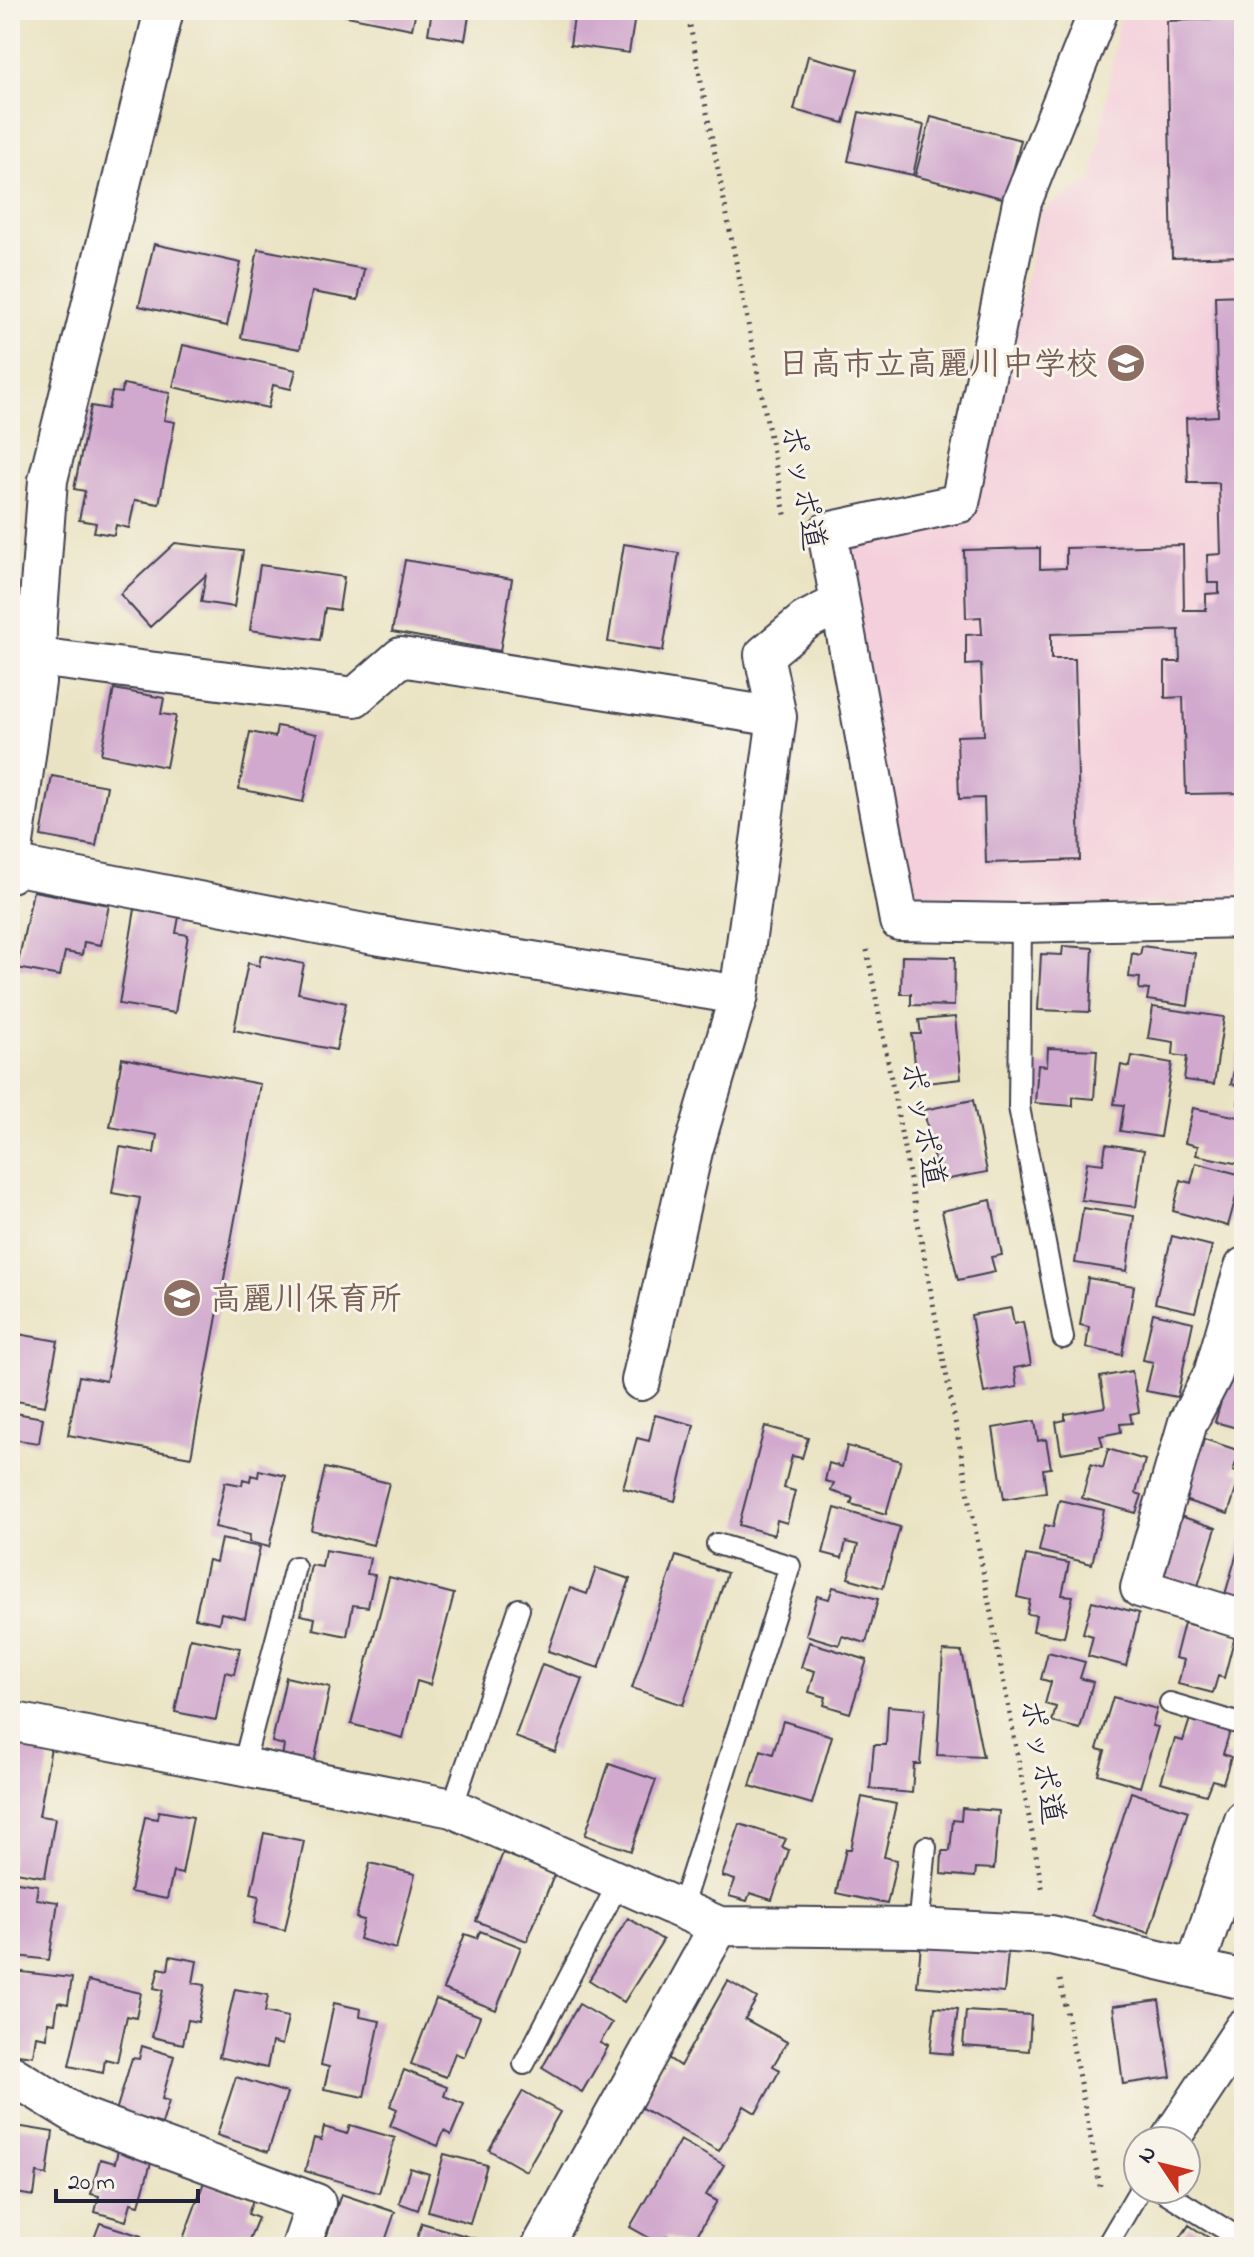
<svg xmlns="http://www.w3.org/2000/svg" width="1254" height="2257" viewBox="0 0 1254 2257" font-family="'Indie Flower','Klee One',sans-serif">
<rect width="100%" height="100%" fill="#f7f3e8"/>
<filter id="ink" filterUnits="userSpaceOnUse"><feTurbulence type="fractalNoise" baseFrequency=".0125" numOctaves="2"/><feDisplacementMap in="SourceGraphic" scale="16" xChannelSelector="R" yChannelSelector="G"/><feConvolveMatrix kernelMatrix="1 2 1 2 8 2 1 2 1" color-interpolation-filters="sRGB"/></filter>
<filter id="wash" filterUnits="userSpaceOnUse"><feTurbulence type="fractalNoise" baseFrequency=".006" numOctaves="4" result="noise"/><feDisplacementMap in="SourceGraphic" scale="32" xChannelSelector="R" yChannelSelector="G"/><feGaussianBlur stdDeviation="1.8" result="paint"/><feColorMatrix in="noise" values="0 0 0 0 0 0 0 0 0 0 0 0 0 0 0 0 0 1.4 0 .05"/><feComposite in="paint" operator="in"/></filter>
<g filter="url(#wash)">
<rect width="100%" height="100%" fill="#eae3c3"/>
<!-- built -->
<path fill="#f4cfdc" d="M1121,10H1244V900L928,912L908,898L845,556L858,535L974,515L1041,211L1093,179Z"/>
<g id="blocks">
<!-- building -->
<path fill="#d1a9ce" d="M343,10H416L412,29L342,15Z
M432,10H470L465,40L428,34Z
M575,10H636L629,53L570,45Z
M1244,18V256L1172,258L1167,21Z
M808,56L858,69L844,123L794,110Z
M859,112L924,125L913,175L848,161Z
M931,117L1021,140L1006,199L915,176Z
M154,244L241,263L227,326L139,306Z
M258,249L364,269L358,300L312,292L300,349L241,338Z
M1244,295V793L1186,794L1183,697L1165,698V662H1180L1179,630L1051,634V659H1075L1080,860L986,863L984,798L959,799L957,736L984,735L981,664L966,665V635L982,634L981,617L966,618L964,550L1040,548V569L1066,568V548L1183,545L1184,610H1206V594L1219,593V583H1208L1207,555L1221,554L1219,483H1188L1186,418L1218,416L1215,296Z
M183,345L296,370L291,389L273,385L268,408L173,387Z
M123,384L170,393L164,420L175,422L159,504L135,500L129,528L116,525L114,535L94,532L96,523L79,520L85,491L74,489L91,406L108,409L112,392L122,393Z
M175,543L243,551L234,607L201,602L206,575L150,627L120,594Z
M624,544L679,553L663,651L608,642Z
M405,560L512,579L500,651L392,632Z
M260,565L344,577L339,610L325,608L320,640L250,630Z
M114,689L164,698L161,714L176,716L166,767L101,754Z
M277,726L317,734L303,802L239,789L250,732L275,737Z
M52,776L107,786L96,846L41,836Z
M33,891L109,905L101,945L84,942L82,955L65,952L60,976L17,968Z
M135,909L179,917L176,933L188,935L175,1013L119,1004Z
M1063,946L1093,948L1090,1012L1038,1010L1041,954L1062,955Z
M1142,946L1195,953L1188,1006L1147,1000L1149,990L1139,989L1140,978L1129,977L1132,953L1140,955Z
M261,955L304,964L298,993L346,1003L336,1050L234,1030L248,963L259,966Z
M902,956L955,957L954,1006L911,1005V994H901Z
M1153,1007L1224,1017L1214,1084L1184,1080L1187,1057L1173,1055L1174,1042L1148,1038Z
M955,1017L961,1079L917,1084L912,1034H921L919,1020Z
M1048,1048L1097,1050L1094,1099L1073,1097V1106L1035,1103L1038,1065L1047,1066Z
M1239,1048L1244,1049V1105L1238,1104L1241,1086L1231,1084Z
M1132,1056L1172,1063L1160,1137L1120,1131L1124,1105L1114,1104L1121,1065L1130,1067Z
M122,1058L260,1084L191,1457L68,1435L79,1376L106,1381L140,1198L112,1193L120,1147L154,1153L157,1135L110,1127Z
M973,1100L987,1172L938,1181L924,1110Z
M1193,1108L1244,1118V1165L1196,1155L1198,1146L1185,1143Z
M1106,1144L1144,1150L1136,1207L1081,1200L1087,1162L1103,1164Z
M1196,1163L1242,1175L1228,1226L1173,1211L1181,1180L1191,1183Z
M991,1200L1002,1255L991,1257L995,1272L958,1280L942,1211Z
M1083,1208L1134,1216L1127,1271L1075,1263Z
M1172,1236L1212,1246L1195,1312L1155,1303Z
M1088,1278L1134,1286L1122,1355L1086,1348L1089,1327L1080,1325Z
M1011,1308L1014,1324L1023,1322L1031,1365L1014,1368L1017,1387L984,1393L971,1315Z
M1153,1313L1193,1322L1177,1397L1146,1391L1153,1362L1143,1360Z
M18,1334L58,1341L45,1406L10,1400V1376Z
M1234,1358L1244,1361V1430L1215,1422Z
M1132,1371L1139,1412L1130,1414L1132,1423L1120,1424L1121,1432L1100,1436L1103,1446L1061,1453L1056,1422L1065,1420V1414L1105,1407L1100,1377Z
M10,1412L43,1418L39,1443L10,1439Z
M655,1415L694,1425L675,1501L623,1488L637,1438L649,1441Z
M1035,1421L1038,1441L1046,1439L1051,1468L1043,1469L1046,1492L1004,1499L993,1428Z
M765,1426L808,1438L802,1458L792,1456L784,1488L795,1491L787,1523L777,1520L774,1535L739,1525Z
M1204,1439L1240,1451L1233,1471L1241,1474L1228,1514L1184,1500Z
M847,1446L901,1461L886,1514L851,1504L853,1498L831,1491L834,1483L825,1481L829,1463L842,1467Z
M1108,1449L1145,1460L1136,1493L1142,1495L1136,1513L1082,1498L1091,1464L1103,1468Z
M325,1468L389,1483L373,1545L311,1530Z
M259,1470L286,1476L269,1547L249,1542L250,1535L215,1527L225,1482L242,1485L243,1479L250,1481L251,1475L258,1477Z
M1059,1500L1104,1510L1092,1564L1039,1551L1045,1525L1053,1527Z
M835,1508L900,1527L883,1588L848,1578L858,1545L846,1542L842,1558L823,1553Z
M1180,1516L1216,1528L1198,1586L1162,1576Z
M1243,1532H1244V1603L1224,1598Z
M221,1539L260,1547L245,1618L221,1613L219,1623L195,1618L208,1560L216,1562Z
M325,1550L370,1558L367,1574L375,1575L368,1607L353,1605L347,1636L313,1629L315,1618L301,1615L311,1565L322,1567Z
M1026,1555L1069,1563L1062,1595L1073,1596L1064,1637L1033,1631L1036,1615L1027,1614L1030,1600L1017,1597Z
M676,1556L727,1573L683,1705L632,1688Z
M596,1568L630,1579L599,1668L548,1651L570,1588L587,1594Z
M389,1577L454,1594L430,1685L417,1681L403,1738L351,1724Z
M833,1587L878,1599L866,1643L842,1636L839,1645L806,1635L817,1596L829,1599Z
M1092,1601L1139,1613L1126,1666L1088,1656L1093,1636L1083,1633Z
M1184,1623L1235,1636L1224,1678L1218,1676L1213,1693L1178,1684L1184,1660L1175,1658Z
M190,1638L240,1648L234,1674L225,1672L216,1720L175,1712Z
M809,1642L867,1660L850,1713L824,1705L826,1697L809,1692L815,1671L801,1667Z
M943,1651L962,1652L983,1757L937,1755Z
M1048,1652L1085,1662L1080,1678L1093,1682L1080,1729L1052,1722L1056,1707L1045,1704L1051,1682L1041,1679Z
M542,1664L583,1679L555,1752L515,1737Z
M286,1677L330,1687L314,1763L282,1757L284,1745L272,1742Z
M1113,1697L1157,1709L1152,1726L1158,1727L1140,1787L1098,1774L1105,1751L1097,1749Z
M888,1706L925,1709L920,1764H914L912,1793L870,1789L874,1745H886Z
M1190,1719L1230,1731L1223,1754L1231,1757L1223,1783L1212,1780L1206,1795L1161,1782L1175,1739L1183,1741Z
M783,1721L832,1736L812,1804L750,1786L761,1750L773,1754Z
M13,1741L51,1747L39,1816L55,1818L45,1877L10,1871L13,1842H10V1805L14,1789L10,1788V1760Z
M609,1764L656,1780L631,1851L585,1835Z
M1131,1792L1188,1811L1149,1933L1092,1915Z
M862,1797L896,1804L884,1857L897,1860L887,1904L836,1893L846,1849H851Z
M962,1808L999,1811L994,1869L976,1868L975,1877L941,1874L942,1851H950L953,1820L961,1821Z
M159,1811L193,1817L182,1874L173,1872L167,1899L130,1892L145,1817L157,1819Z
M740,1824L786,1839L782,1847L789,1850L772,1900L750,1893L747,1901L729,1896L735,1880L722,1876Z
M264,1833L304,1841L285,1930L254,1923L259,1896L251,1894Z
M503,1853L555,1873L527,1941L476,1921Z
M370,1863L415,1874L396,1949L359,1939L364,1920L356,1918Z
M10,1881L38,1885L36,1899L58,1902L49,1960L10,1955Z
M628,1918L663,1940L624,2002L589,1980Z
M480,1931L521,1947L496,2010L443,1989L465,1934L477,1938Z
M921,1945L1008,1952L1004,1993L917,1986Z
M170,1956L197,1961L193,1983L205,1985L198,2022L188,2020L183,2044L152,2037L163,1990L154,1988L159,1968L168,1970Z
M14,1971L72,1978L68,2004L58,2002L55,2023L48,2022L47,2038L36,2036L33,2056L10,2053V1993Z
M88,1981L141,1993L136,2018L127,2016L117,2062L105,2059L103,2073L69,2066Z
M728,1981L757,1998L745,2019L787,2042L773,2066L780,2070L756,2113L744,2106L719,2151L640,2107L668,2058L680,2066Z
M235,1989L268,1995L265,2012L288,2017L282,2045L272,2042L267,2068L219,2057Z
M436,1999L480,2016L464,2057L455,2053L446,2077L411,2064Z
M1159,2000L1171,2077L1123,2084L1113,2006Z
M334,2003L361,2009L360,2017L380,2021L364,2097L324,2089L329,2067L321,2065Z
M579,2004L612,2023L600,2043L608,2047L582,2092L542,2068Z
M935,2007L958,2009L952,2054L930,2052Z
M966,2011L1031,2015L1029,2051L963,2046Z
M142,2046L174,2056L162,2099L169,2101L162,2124L116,2111L132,2058L139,2059Z
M404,2070L447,2087L444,2096L464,2104L451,2135L444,2131L438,2146L390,2126L397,2109L390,2106Z
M236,2077L287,2093L268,2152L217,2135Z
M523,2091L560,2112L526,2171L489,2150Z
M10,2125L53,2132L47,2175L37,2173L34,2196L10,2192Z
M350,2125L395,2138L379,2193L305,2171L314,2138L321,2140L324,2127L347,2134Z
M680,2140L724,2165L706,2195L717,2201L690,2247L667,2236L662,2245L630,2227Z
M118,2150L152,2159L139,2205L131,2203L126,2221L95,2212L99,2196L91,2194L100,2159L115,2163Z
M444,2154L487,2165L470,2223L428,2211Z
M410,2168L429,2174L418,2210L399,2203Z
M204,2182L253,2200L248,2214L258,2218L246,2247H205L183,2239Z
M341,2194L395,2212L383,2247H323Z
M100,2223L141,2236L138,2247H83L85,2239L93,2241Z
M422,2223L476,2239L474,2247H414Z
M1189,2225L1223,2247L1175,2246Z"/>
</g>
</g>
<g filter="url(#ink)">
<use href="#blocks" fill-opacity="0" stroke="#403f4f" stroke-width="2"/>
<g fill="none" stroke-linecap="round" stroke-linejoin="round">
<!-- lane casing -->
<g stroke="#403f4f" stroke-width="24">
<path id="lane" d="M1021,923L1019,1107L1063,1338
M1170,1703L1244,1725
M243,1766L295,1567
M452,1808L519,1609
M681,1909L790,1566L717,1544
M918,1928L926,1847
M524,2064L619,1882
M1160,2189L1244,2241
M1106,2247L1140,2189"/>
</g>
<!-- street casing -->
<g stroke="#403f4f" stroke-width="42">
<path id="street" d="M1099,10L1022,202L960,503L827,532L899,921L1021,923L1244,918
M36,657L355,697L401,657L777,717
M12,865L369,934L739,995
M10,873L36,682L37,627L48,480L164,10
M1244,1267L1213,1374L1188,1422L1140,1588L1244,1620
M641,1381L693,1151L739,995L777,717L764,655L805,621L840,603
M10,1721L452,1808L719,1926L918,1928L1051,1935L1244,1980
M1195,1968L1244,1820
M10,2074L79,2116L316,2203L301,2247
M1169,2141L1244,2028
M541,2247L719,1926"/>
</g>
<!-- path -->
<path stroke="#403f4f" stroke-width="5" stroke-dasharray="2 6" stroke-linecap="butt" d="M687,10L786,519
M867,950L1043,1892
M1060,1980L1100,2186"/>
<!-- lane -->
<use href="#lane" stroke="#fff" stroke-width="20"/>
<!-- street -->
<use href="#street" stroke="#fff" stroke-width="38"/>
</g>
</g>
<!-- icons -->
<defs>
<g id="school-disc" transform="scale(2)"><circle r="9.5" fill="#8d6e63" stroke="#f7f3e8"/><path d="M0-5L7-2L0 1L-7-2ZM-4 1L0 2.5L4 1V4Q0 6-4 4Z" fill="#fff"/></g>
</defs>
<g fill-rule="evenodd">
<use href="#school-disc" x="1126" y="363"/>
<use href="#school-disc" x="182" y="1298"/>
</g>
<g text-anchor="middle" stroke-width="6" stroke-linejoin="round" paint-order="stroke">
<!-- education labels -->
<g font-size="32" font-weight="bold" fill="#785e54" stroke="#f7f3e8" text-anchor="end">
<text x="1098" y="374">日高市立高麗川中学校</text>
<text x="210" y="1309" text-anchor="start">高麗川保育所</text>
</g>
<!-- street labels -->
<g font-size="32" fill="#22223b" stroke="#f7f3e8">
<text transform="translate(804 487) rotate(79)" y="11">ポッポ道</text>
<text transform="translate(924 1124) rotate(79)" y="11">ポッポ道</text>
<text transform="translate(1043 1761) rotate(79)" y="11">ポッポ道</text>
</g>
</g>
<!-- margin -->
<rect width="1254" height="2257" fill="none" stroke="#f7f3e8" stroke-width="40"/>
<!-- north arrow -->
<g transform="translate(1162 2165) rotate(305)"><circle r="38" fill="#f7f3e8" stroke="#a29fa3" stroke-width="2"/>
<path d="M0-6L14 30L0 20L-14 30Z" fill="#c8321e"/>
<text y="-12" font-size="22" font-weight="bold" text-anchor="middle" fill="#22223b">N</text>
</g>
<!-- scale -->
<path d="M56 2189v12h142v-12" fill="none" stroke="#22223b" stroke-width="4"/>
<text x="68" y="2189" font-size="24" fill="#22223b" stroke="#f7f3e8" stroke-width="6" paint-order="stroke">20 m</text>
</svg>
